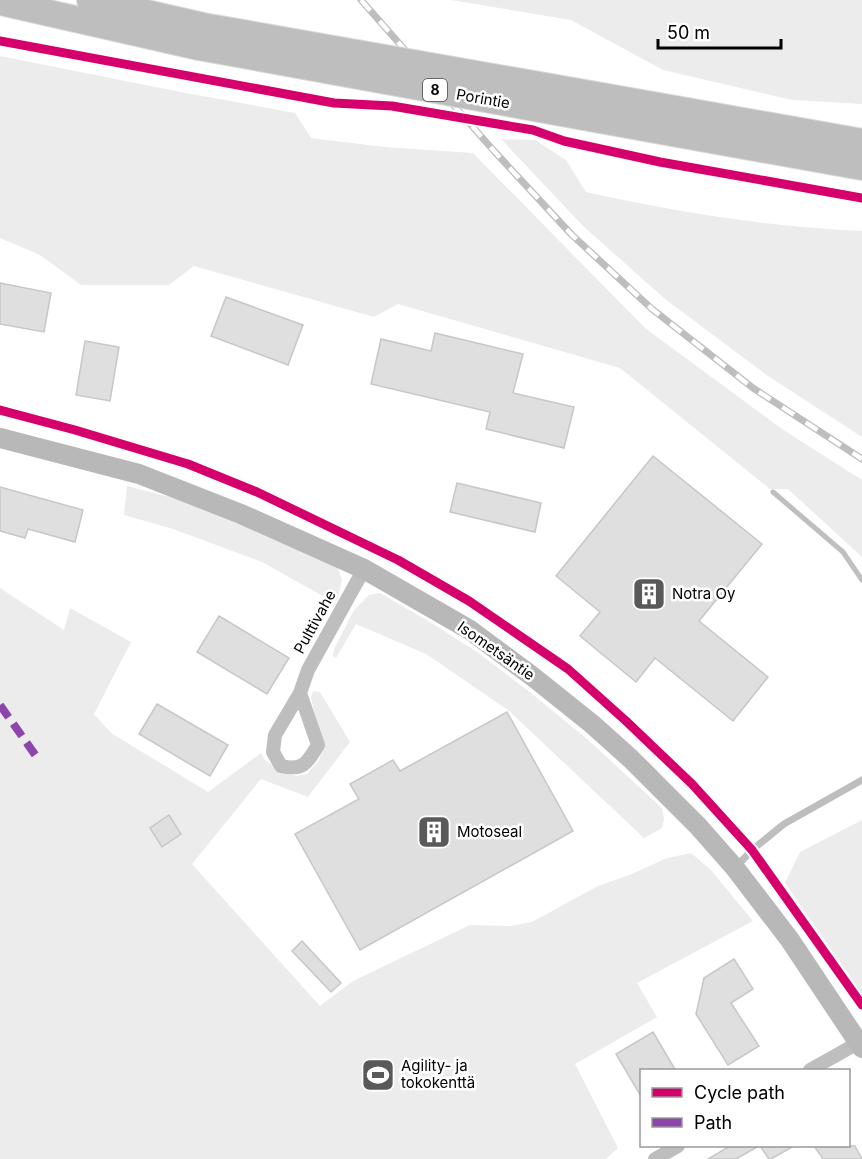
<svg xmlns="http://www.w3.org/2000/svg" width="862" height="1159" viewBox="0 0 862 1159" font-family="Inter,sans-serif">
<rect width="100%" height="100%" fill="#fff"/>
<!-- green -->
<path fill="#ececec" d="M451,0H862V104L792,100L663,70L571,20Z
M0,56L181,92L295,113L311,138L384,147L473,153L645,328L782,429L862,480V557L788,489H770L620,368L398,304L374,317L194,266L169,285H81L40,255L0,238Z
M501,139L535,140L566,160L586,192C676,212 769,227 862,231V437L768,376L665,299L583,226Z
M127,486L177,499L242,524L313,555L338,568L342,580L337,601L330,600L262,562L173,529L124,515Z
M0,588L64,630L70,608L131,642L94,714L111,733L208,792L261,753L265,760L283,772L297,776L307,774L319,760L323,747L311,698L313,691L320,692L350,742L308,797L261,779L192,864L320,1006L353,981L470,925L510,926L532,922L598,886L632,874L667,858L691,853L710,869L753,921L637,983L657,1017L575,1064L618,1148L606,1159H0Z
M380,593L435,625L480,654L531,693L586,738L662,808L664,819L662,828L644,838L508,710L426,654L356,624L336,658L333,656L334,649L354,610L369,595Z
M862,820V994L785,883L800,852Z"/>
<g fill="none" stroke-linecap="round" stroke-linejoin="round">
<!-- stream -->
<path stroke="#bfbfbf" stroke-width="5" d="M773,492L843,552L862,580"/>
</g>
<!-- building -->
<path fill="#dfdfdf" stroke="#c7c7c7" stroke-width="1.5" d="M0,283L51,293L44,332L0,324Z
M226,297L303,325L288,365L211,336Z
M435,333L523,354L513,393L574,407L564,448L486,429L490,412L371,384L381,339L431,351Z
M85,341L119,347L110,401L76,395Z
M653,456L762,544L699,621L768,677L733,721L655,658L636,682L580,636L600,612L556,576Z
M457,483L541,503L535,532L450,512Z
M0,487L83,510L75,542L28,529L25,538L0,531Z
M219,616L289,658L267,694L197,652Z
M157,704L228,745L210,776L139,734Z
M507,712L573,831L360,950L295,834L359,799L350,784L393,760L400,771Z
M169,815L181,834L162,847L150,828Z
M302,941L341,983L331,992L292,951Z
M734,959L753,989L731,1003L759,1046L728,1065L696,1014L704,978Z
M653,1032L676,1071H642V1098L616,1054Z
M730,1146H759L736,1159H708Z
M760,1146H794L771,1159H769Z
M814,1146H855L862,1159H823Z"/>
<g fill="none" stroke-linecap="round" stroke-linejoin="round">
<!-- highway casing -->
<g stroke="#dbdbdb" stroke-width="28">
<path id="highway" d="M90,0L203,26
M0,2L199,47
M676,109L862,142
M672,133L862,167"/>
</g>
<!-- lane -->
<path stroke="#bebebe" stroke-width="7" d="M737,866L752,850L784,824L862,780"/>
<!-- street -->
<path stroke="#bebebe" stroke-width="14" d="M300,693L318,745C307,763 304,771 281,766L273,752L275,735L300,693L308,670L364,569
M810,1070L858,1043
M655,1159L678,1146"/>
<!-- secondary -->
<path stroke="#b8b8b8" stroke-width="20" d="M0,438L139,474L241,514L364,569L470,630L532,676L592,724L631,759L698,826L735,868L790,940L862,1048"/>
<!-- highway -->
<use href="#highway" stroke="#bebebe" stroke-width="26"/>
<!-- rail casing -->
<g stroke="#bebebe" stroke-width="7">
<path id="rail" d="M361,0L494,151L572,235L652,309L753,388L862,459"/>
</g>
<!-- rail -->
<use href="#rail" stroke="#fff" stroke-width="4.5" stroke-dasharray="14" stroke-linecap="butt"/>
<!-- highway-bridge casing -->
<g stroke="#dbdbdb" stroke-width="28" stroke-linecap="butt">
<path id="highway-bridge" d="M203,26L676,109
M199,47L672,133"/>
</g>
<!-- highway-bridge -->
<use href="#highway-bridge" stroke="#bebebe" stroke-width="26"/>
<!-- quiet -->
<path stroke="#8e44ad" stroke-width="8" stroke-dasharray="15 8" stroke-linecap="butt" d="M0,705L36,756"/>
<!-- cycleway casing -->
<g stroke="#fff" stroke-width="13">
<path id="cycleway" d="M0,41L334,103L392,106L533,130L564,141L660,162L862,198
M0,410L75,430L188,464L257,492L398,560L469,601L568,669L626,721L692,784L752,850L862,1005"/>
</g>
<!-- cycleway -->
<use href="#cycleway" stroke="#d6006c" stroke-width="9"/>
</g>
<!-- icons -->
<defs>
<g id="building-square" transform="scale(1.725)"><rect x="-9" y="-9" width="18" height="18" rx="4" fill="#595959" stroke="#fff"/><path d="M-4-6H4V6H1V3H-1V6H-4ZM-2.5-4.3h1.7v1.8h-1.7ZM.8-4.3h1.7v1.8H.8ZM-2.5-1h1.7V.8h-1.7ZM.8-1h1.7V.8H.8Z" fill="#fff"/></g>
<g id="stadium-square" transform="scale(1.725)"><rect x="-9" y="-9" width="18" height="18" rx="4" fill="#595959" stroke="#fff"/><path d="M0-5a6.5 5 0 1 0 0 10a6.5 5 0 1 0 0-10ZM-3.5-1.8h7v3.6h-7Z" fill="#fff"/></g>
</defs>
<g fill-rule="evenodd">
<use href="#building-square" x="649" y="594"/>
<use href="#building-square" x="434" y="832"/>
<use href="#stadium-square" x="378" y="1075"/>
</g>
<g text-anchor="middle" stroke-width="5" stroke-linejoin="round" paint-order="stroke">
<!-- shield labels -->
<rect fill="#fff" stroke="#4c4c4c" stroke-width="1.5" x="423" y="79" width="24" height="22" rx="4.5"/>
<g font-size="14" font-weight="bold" fill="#000">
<text x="435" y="95">8</text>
</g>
<!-- street labels -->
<g font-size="15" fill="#000" stroke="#fff">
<text transform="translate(483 99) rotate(10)" y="5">Porintie</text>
<text transform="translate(315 622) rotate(-61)" y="5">Pulttivahe</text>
<text transform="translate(496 651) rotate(35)" y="5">Isometsäntie</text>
</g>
<!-- poi labels -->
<g font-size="15" fill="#000" stroke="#fff" text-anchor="start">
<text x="672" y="599">Notra Oy</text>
<text x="457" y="837">Motoseal</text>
<text x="401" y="1071">Agility- ja<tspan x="401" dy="17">tokokenttä</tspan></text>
</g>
</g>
<!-- legend -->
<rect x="640" y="1069" width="210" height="78" fill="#ffffff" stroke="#999999" stroke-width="1.5"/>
<rect x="652" y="1088" width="30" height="9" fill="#d6006c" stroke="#999999" stroke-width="1.5"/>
<text x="694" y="1099" font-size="18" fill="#000000">Cycle path</text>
<rect x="652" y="1118" width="30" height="9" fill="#8e44ad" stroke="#999999" stroke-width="1.5"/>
<text x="694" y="1129" font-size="18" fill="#000000">Path</text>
<!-- scale -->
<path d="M658 39v9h123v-9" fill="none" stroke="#000000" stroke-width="3"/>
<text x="667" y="39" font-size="18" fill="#000000" stroke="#ffffff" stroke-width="4.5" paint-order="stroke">50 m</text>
</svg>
